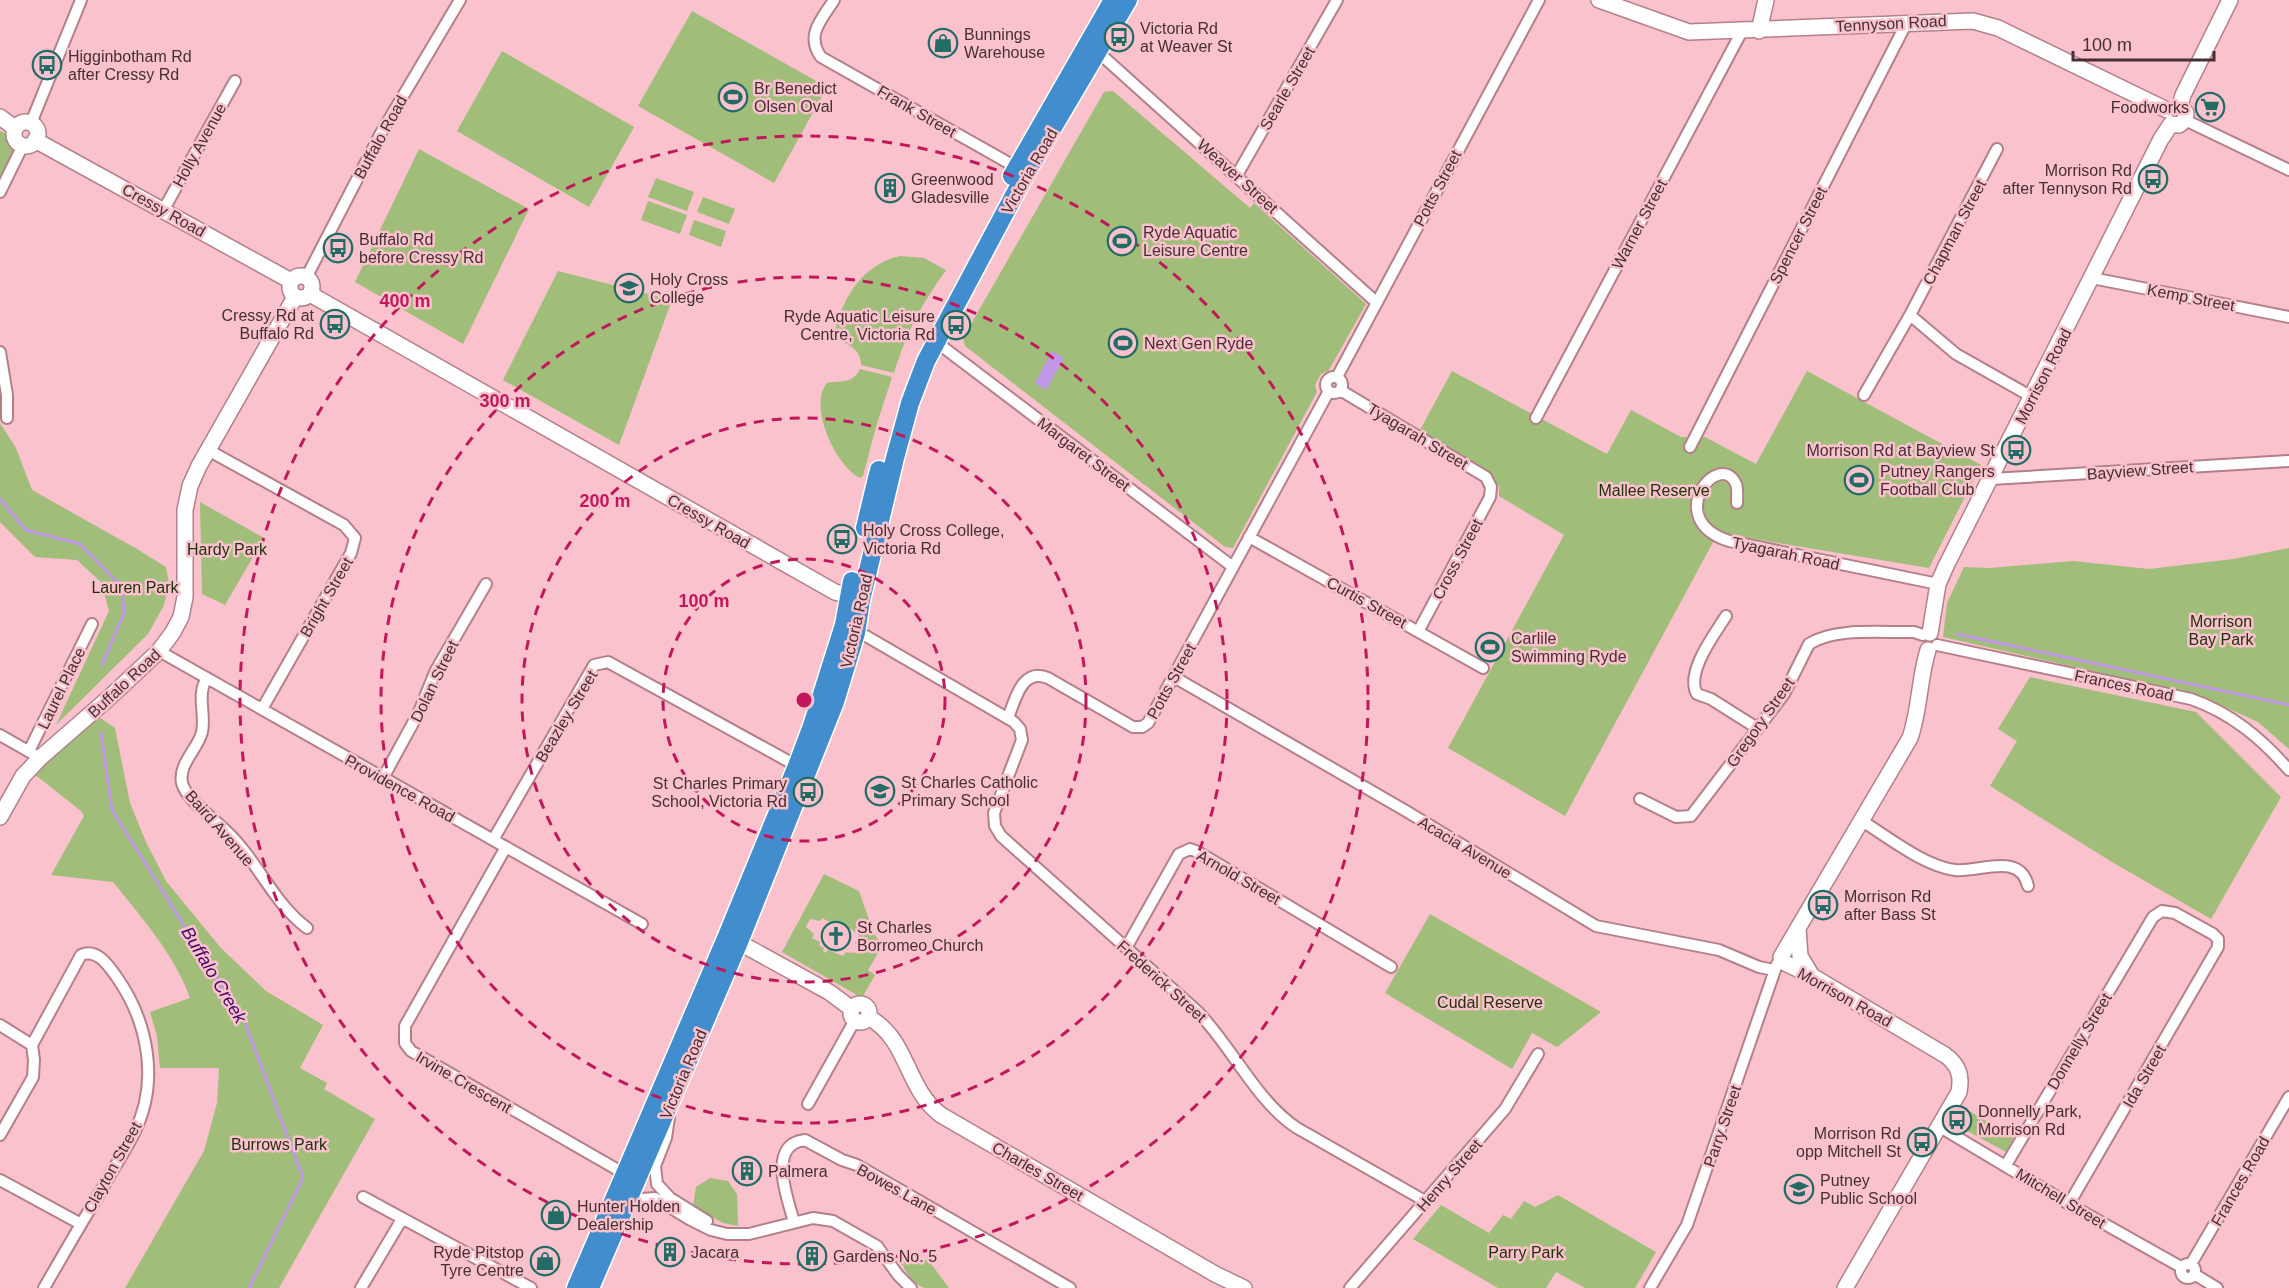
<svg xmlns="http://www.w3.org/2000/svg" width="2289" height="1288" viewBox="0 0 2289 1288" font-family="Arial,sans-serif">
<rect width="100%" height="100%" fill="#fac2cc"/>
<!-- green -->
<path fill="#a0bd79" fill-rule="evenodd" d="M692,11L827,87L774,183L638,106Z
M502,51L634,127L589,207L457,131Z
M1113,91L1250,208L1254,203L1366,304L1329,370L1321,374L1315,385L1317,392L1233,548L1225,547L965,346L963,338L1104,92Z
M0,131L9,135L15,151L0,181Z
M419,149L529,209L463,344L355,282Z
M656,178L694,192L687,211L648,197Z
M703,197L735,209L729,224L697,212Z
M648,201L687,215L680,234L641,220Z
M694,220L726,231L721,247L689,235Z
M900,256L924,258L946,270C921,305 907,331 894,373L861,365C860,341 840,348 835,331C843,296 864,264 900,256Z
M558,271L672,300L619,445L503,380Z
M860,369L892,377L876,427L863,476L860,478C835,465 808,406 827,383C841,380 852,385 860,369Z
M1452,371L1607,454L1631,410L1681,437H1705L1756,464L1807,371L1981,465L1929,568L1718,533L1565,816L1448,748L1564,535L1499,496V486L1486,471L1420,430Z
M0,423L16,448L32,490L137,549L166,567L169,584L164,605L148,634L56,725L109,611L101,582L77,560L35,557L0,522Z
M200,502L264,538L225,605L202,594Z
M2289,548V749L2258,722L2201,696L1943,637L1947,603L1964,567L1990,568L2073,561L2149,569L2233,559Z
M2030,677L2196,712L2281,797L2211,919L2112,862L1990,786L2017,741L1998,729Z
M99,717L115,728L130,803L146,842L166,881L220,947L266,991L323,1025L300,1068L327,1083L324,1089L375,1119L279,1288H125L204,1151L217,1103L219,1068H160L157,1036L150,1012L190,998C175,955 141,917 113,882L51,875L84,816L81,811L29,770Z
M824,874L859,891L874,934L886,949V952L880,950L868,970L875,975L862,998L782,952ZM822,918L845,930L847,926L859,935L855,943L858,947L855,953L846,952L843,956L828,950L826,953L823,951L824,948L819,945L820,942L812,938L814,934L806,927L810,919L820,921Z
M1430,914L1601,1012L1557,1047L1532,1033L1512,1069L1385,993Z
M1969,1111L2014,1137L2006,1152L1960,1127Z
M710,1178L728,1181L737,1194L738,1226L723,1223L693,1206L696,1187Z
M1558,1195L1656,1252L1635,1288H1585L1556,1272L1546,1288H1498L1413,1239L1441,1205L1489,1233L1503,1215L1511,1219L1524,1201L1535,1207Z
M899,1251L929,1261L949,1288C942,1288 932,1288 925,1288C911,1284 899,1263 899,1251Z"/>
<!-- water -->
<path fill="#bf97e6" d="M1052,351L1064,358L1046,390L1035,383Z"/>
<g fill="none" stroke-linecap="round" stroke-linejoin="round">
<!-- stream -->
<path stroke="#bf97e6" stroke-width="3" d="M0,499L26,530L80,544L122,587L124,613L102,665
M1957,634L2289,705
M101,733L112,810L245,1023L303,1178L249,1288"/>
<!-- street casing -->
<g stroke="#b38089" stroke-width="14">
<path id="street" d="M834,0C822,19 805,35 821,57L1021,170
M1098,52L1376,302
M2185,120L2289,170
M31,123L81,0
M1237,175L1337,0
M0,192L23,145
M164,209L235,81
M306,278L381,133L460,0
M2092,278L2289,317
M1910,315L1956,354L2032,397
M935,341L1233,567
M0,352L7,395V418
M1337,377L1539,0
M1326 385a8 8 0 1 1 16 0a8 8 0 1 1-16 0Z
M1340,390L1486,477L1491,487L1490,497L1419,630
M1864,395L1910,315L1997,149
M1536,418L1742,31
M1690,447L1907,22
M208,450L344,525L355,538L351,553L262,709
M1991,479L2289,461
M1737,503C1737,497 1738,489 1736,484C1720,448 1661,519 1729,541L1938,584
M1249,537L1483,668
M1726,616C1714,635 1685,673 1697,694L1711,699L1757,728
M856,633L866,636L1014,722L1020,729L1022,740L994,813L995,826L1001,836L1198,1012C1232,1047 1257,1102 1297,1128L1425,1201
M1937,645L2191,699C2231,713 2261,738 2289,770
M159,651L642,924
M1174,677L1406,811L1596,926L1719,950L1759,967L1774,970
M207,678C196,695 206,714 202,732C198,749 178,764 182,783C186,799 213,818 225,830C257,859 272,902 307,928
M1008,718C1015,700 1022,667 1048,678L1133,727H1142L1148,723L1329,391
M0,735L35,755
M29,751L92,624
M383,778L419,712L435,672L486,584
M1640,799L1676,817L1691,816L1784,694L1809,644C1835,627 1883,633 1914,632L1923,635
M1862,821C1888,837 1924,866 1955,870C1978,873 2020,851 2028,886
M493,840L594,665L608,662L797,766
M506,847L405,1026V1043L411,1051L625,1174
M1126,948L1179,854L1190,849L1198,852L1391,967
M0,1025L32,1045L34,1060L33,1077L0,1135
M32,1045L81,955C97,948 108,965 116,976C148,1021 160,1082 134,1133C125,1152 112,1170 102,1189C82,1222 63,1255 44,1288
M808,1104L855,1020
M669,1117L666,1138L655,1166L657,1184L670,1198L707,1221
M1940,1127L2069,1204L2181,1267
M2006,1165L2153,917L2162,911L2175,913L2213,934L2218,939V947L2069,1204
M0,1180L81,1224
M363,1197L531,1288
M628,1200L655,1198L689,1219L711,1230L727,1234H749L813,1218L833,1221L877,1246L898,1275L911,1288
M794,1222C788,1200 766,1144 805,1140L842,1160L857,1165L1070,1288
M2181 1271a7 7 0 1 1 14 0a7 7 0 1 1-14 0Z
M2191,1264L2289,1097
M2194,1274L2217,1288
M361,1288L402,1219
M1350,1288L1505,1109L1538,1054
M1650,1288L1687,1225L1777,964"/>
</g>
<!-- secondary casing -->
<g stroke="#b38089" stroke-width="18">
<path id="secondary" d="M1599,0L1689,32L1973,21L1998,28L2167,110
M1759,31L1766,0
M2180,106L2183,95L2230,0
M0,117L15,128
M14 134a12 12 0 1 1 24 0a12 12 0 1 1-24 0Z
M2171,124L2179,125L2185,120L2186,113L2180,106
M35,140L291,281
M290 287a11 11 0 1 1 22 0a11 11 0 1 1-22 0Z
M310,294L835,592L860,599
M1930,633L1938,584L1946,566L2161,139L2171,124
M0,817L23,776L40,758L110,697L159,651L173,632L181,617L185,597V510L190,486L199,466L295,297
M1798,929L1800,956L1812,976
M731,938L829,992L852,1009
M851 1013a9 9 0 1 1 18 0a9 9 0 1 1-18 0Z
M868,1017C909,1039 905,1088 941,1115L1215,1274L1244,1288
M1845,1288L1959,1092C1962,1076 1959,1065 1945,1055L1812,976L1785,963L1781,957L1910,738C1920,709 1919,679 1928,650"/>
</g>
<!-- highway casing -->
<g stroke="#fff" stroke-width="21">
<path id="highway" d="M1012,176L1113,0
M865,528L879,470
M576,1288L727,936L797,766L812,726L844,625L852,581
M590,1288L739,942L835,702L856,633L861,600L895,458L910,403L926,361L1026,173L1128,0"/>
</g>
<!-- street -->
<use href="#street" stroke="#fff" stroke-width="10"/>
<!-- secondary -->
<use href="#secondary" stroke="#fff" stroke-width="15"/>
<!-- highway -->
<use href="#highway" stroke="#418dce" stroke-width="18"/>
</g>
<!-- distance rings -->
<g fill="none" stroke="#c2185b" stroke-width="3" stroke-dasharray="10 8">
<circle cx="804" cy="700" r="141"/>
<circle cx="804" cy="700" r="282"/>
<circle cx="804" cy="700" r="423"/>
<circle cx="804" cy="700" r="564"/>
</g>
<!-- icons -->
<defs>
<g id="bus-ring" transform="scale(1.5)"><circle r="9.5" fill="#fac2cc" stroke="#226c65" stroke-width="1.5"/><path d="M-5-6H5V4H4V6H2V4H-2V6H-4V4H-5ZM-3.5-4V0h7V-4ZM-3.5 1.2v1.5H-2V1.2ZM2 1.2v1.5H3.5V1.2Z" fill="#226c65"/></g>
<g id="shop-ring" transform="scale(1.5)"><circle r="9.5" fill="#fac2cc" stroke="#226c65" stroke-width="1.5"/><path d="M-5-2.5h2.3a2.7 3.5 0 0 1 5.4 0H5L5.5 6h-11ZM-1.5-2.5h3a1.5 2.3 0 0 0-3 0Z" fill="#226c65"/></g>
<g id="stadium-ring" transform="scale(1.5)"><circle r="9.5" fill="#fac2cc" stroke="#226c65" stroke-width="1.5"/><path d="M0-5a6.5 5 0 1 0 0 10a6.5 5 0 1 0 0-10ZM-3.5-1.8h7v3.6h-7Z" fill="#226c65"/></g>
<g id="supermarket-ring" transform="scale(1.5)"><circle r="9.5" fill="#fac2cc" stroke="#226c65" stroke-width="1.5"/><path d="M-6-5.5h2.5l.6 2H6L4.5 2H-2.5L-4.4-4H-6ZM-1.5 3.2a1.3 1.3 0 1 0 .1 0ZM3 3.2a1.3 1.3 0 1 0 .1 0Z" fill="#226c65"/></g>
<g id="building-ring" transform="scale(1.5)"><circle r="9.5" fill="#fac2cc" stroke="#226c65" stroke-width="1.5"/><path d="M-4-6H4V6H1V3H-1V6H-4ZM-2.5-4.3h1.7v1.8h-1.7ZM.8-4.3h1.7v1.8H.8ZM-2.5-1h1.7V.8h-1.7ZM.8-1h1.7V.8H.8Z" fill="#226c65"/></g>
<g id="school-ring" transform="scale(1.5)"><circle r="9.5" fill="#fac2cc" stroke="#226c65" stroke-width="1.5"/><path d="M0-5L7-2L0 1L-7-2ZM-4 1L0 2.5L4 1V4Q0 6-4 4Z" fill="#226c65"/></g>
<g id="church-ring" transform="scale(1.5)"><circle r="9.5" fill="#fac2cc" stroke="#226c65" stroke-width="1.5"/><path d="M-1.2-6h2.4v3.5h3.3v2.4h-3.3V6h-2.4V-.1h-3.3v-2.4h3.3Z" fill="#226c65"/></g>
</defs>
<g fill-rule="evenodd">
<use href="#bus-ring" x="1119" y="37"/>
<use href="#shop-ring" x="943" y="43"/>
<use href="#bus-ring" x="47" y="65"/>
<use href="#stadium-ring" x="733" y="97"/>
<use href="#supermarket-ring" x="2210" y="107"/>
<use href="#bus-ring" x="2153" y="179"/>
<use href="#building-ring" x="890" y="188"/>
<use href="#stadium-ring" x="1122" y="241"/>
<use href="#bus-ring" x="338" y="248"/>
<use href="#school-ring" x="629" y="288"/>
<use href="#bus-ring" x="335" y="324"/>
<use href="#bus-ring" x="956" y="325"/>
<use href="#stadium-ring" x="1123" y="343"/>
<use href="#bus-ring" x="2016" y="450"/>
<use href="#stadium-ring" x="1859" y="480"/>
<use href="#bus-ring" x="842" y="539"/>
<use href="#stadium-ring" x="1490" y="647"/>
<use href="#school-ring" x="880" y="791"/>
<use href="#bus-ring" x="808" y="792"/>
<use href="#bus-ring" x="1823" y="905"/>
<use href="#church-ring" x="836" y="936"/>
<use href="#bus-ring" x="1957" y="1120"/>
<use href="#bus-ring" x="1922" y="1142"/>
<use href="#building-ring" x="747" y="1171"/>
<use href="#school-ring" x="1799" y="1189"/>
<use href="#shop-ring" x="556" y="1215"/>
<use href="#building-ring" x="670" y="1252"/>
<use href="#building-ring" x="812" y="1256"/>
<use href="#shop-ring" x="545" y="1261"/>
</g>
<g text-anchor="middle" stroke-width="5" stroke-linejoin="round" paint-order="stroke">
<!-- street labels -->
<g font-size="16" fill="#452f33" stroke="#fac2cc">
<text transform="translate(1891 23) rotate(-3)" y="6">Tennyson Road</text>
<text transform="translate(1287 88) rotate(-60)" y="6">Searle Street</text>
<text transform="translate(917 111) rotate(30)" y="6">Frank Street</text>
<text transform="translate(380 137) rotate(-61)" y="6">Buffalo Road</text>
<text transform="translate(199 145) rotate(-61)" y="6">Holly Avenue</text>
<text transform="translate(1029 171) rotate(-60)" y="6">Victoria Road</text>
<text transform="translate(1238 176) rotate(42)" y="6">Weaver Street</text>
<text transform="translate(1437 188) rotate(-62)" y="6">Potts Street</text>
<text transform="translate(164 210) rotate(29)" y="6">Cressy Road</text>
<text transform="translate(1639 224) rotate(-62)" y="6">Warner Street</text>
<text transform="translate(1954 232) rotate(-62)" y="6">Chapman Street</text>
<text transform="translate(1798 235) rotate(-63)" y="6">Spencer Street</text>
<text transform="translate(2191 297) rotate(11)" y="6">Kemp Street</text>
<text transform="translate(2043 376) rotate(-63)" y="6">Morrison Road</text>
<text transform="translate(1418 436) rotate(31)" y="6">Tyagarah Street</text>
<text transform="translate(1084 454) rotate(37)" y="6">Margaret Street</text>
<text transform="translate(2140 470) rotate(-4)" y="6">Bayview Street</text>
<text transform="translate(709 521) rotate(30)" y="6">Cressy Road</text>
<text transform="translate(1786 553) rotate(12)" y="6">Tyagarah Road</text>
<text transform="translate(1457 559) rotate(-62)" y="6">Cross Street</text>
<text transform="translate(326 597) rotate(-60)" y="6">Bright Street</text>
<text transform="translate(1367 602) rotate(29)" y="6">Curtis Street</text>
<text transform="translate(856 621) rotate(-77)" y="6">Victoria Road</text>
<text transform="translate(434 681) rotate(-64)" y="6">Dolan Street</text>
<text transform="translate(1171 681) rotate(-61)" y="6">Potts Street</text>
<text transform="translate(124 683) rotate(-43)" y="6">Buffalo Road</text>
<text transform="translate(2124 685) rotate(12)" y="6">Frances Road</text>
<text transform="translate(61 688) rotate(-64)" y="6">Laurel Place</text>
<text transform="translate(566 716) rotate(-59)" y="6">Beazley Street</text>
<text transform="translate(1760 722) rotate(-55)" y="6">Gregory Street</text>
<text transform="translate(400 788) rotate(29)" y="6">Providence Road</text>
<text transform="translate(220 828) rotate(49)" y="6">Baird Avenue</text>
<text transform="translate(1465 847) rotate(31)" y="6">Acacia Avenue</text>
<text transform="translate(1239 877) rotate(30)" y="6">Arnold Street</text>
<text transform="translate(1162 981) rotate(42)" y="6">Frederick Street</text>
<text transform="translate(1845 997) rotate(29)" y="6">Morrison Road</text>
<text transform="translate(2079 1041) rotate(-59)" y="6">Donnelly Street</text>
<text transform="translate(683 1074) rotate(-67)" y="6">Victoria Road</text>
<text transform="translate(2144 1076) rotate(-60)" y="6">Ida Street</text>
<text transform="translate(464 1082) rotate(30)" y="6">Irvine Crescent</text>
<text transform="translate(1722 1126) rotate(-71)" y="6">Parry Street</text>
<text transform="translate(112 1167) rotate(-61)" y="6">Clayton Street</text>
<text transform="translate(1038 1171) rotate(30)" y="6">Charles Street</text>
<text transform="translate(1449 1175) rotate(-49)" y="6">Henry Street</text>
<text transform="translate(2240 1181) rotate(-60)" y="6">Frances Road</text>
<text transform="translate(897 1189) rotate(29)" y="6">Bowes Lane</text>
<text transform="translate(2061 1198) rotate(31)" y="6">Mitchell Street</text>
</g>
<!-- poi labels -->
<g font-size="16" fill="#452f33" stroke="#fac2cc" text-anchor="start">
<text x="1140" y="34">Victoria Rd<tspan x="1140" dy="18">at Weaver St</tspan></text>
<text x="964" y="40">Bunnings<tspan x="964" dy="18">Warehouse</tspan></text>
<text x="68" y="62">Higginbotham Rd<tspan x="68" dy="18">after Cressy Rd</tspan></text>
<text x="754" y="94">Br Benedict<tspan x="754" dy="18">Olsen Oval</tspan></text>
<text x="2189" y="113" text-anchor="end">Foodworks</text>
<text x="2132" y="176" text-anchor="end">Morrison Rd<tspan x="2132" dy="18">after Tennyson Rd</tspan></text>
<text x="911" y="185">Greenwood<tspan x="911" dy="18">Gladesville</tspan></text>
<text x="1143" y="238">Ryde Aquatic<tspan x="1143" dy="18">Leisure Centre</tspan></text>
<text x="359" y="245">Buffalo Rd<tspan x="359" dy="18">before Cressy Rd</tspan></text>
<text x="650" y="285">Holy Cross<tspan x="650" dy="18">College</tspan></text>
<text x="314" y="321" text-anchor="end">Cressy Rd at<tspan x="314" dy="18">Buffalo Rd</tspan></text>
<text x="935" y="322" text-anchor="end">Ryde Aquatic Leisure<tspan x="935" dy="18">Centre, Victoria Rd</tspan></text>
<text x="1144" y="349">Next Gen Ryde</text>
<text x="1995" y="456" text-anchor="end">Morrison Rd at Bayview St</text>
<text x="1880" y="477">Putney Rangers<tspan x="1880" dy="18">Football Club</tspan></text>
<text x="863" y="536">Holy Cross College,<tspan x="863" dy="18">Victoria Rd</tspan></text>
<text x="1511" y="644">Carlile<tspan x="1511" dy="18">Swimming Ryde</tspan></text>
<text x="901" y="788">St Charles Catholic<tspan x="901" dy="18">Primary School</tspan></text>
<text x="787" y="789" text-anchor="end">St Charles Primary<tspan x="787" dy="18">School, Victoria Rd</tspan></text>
<text x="1844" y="902">Morrison Rd<tspan x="1844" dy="18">after Bass St</tspan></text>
<text x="857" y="933">St Charles<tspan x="857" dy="18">Borromeo Church</tspan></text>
<text x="1978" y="1117">Donnelly Park,<tspan x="1978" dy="18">Morrison Rd</tspan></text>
<text x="1901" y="1139" text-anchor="end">Morrison Rd<tspan x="1901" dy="18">opp Mitchell St</tspan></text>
<text x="768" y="1177">Palmera</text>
<text x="1820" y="1186">Putney<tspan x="1820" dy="18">Public School</tspan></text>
<text x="577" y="1212">Hunter Holden<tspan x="577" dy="18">Dealership</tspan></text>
<text x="524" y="1258" text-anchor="end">Ryde Pitstop<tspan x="524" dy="18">Tyre Centre</tspan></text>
<text x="691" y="1258">Jacara</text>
<text x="833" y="1262">Gardens No. 5</text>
</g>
<!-- park labels -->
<g font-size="16" fill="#24310d" stroke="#fac2cc">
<text x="1654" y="496">Mallee Reserve</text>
<text x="227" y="555">Hardy Park</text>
<text x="135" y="593">Lauren Park</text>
<text x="2221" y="627">Morrison<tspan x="2221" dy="18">Bay Park</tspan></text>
<text x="1490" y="1008">Cudal Reserve</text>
<text x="279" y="1150">Burrows Park</text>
<text x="1526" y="1258">Parry Park</text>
</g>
<!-- water labels -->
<g font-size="18" font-style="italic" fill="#450969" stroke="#fac2cc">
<text transform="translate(214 975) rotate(59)" y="6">Buffalo Creek</text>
</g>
</g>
<circle cx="804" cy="700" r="9" fill="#c2185b" stroke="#fac2cc" stroke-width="3"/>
<g font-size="18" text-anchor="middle" font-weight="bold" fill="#c2185b" stroke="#fac2cc" stroke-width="5" stroke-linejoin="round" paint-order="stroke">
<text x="405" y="307">400 m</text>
<text x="505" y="407">300 m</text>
<text x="605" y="507">200 m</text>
<text x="704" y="607">100 m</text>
</g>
<!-- scale -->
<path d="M2073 51v9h141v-9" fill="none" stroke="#452f33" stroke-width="3"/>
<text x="2082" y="51" font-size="18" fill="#452f33" stroke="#fac2cc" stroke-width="4.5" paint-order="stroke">100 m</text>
</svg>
